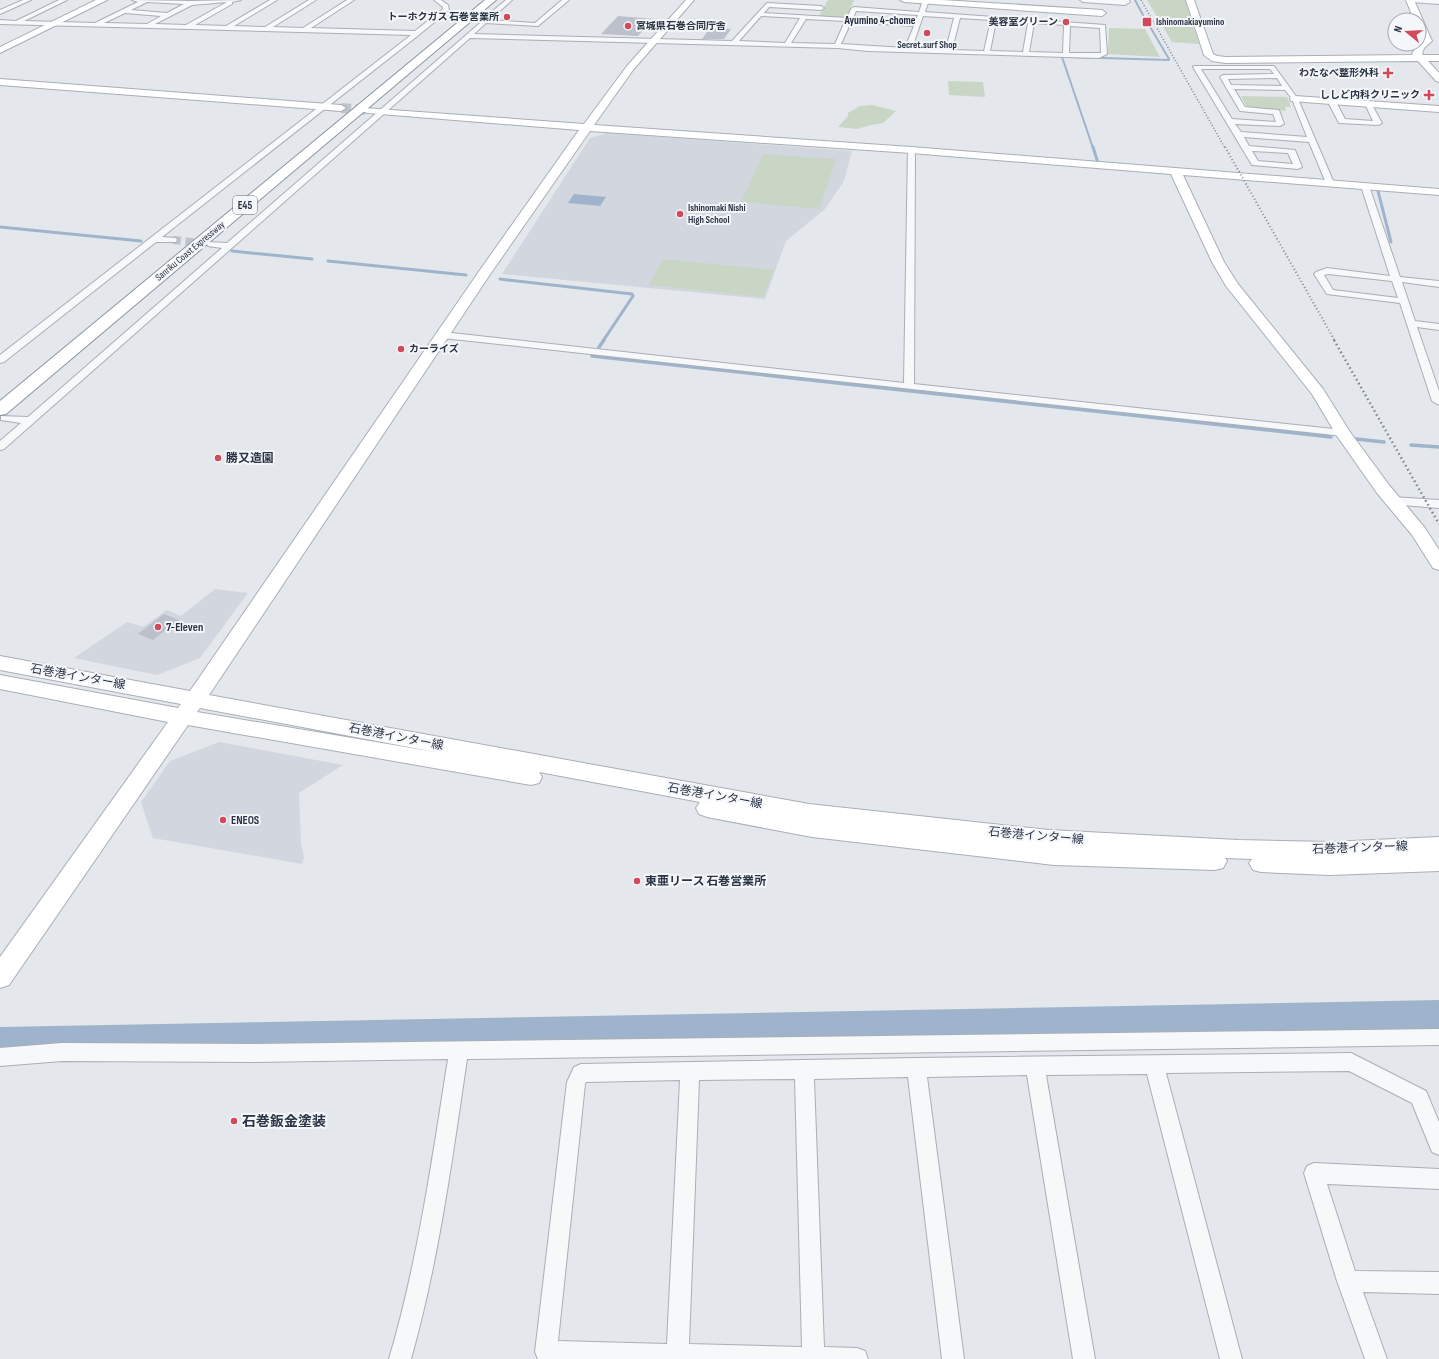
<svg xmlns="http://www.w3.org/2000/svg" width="1439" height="1359" font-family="'Sofia Sans Condensed','Noto Sans JP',sans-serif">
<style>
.built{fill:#d2d6de}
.green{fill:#c9d6c5}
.water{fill:#9fb4cc}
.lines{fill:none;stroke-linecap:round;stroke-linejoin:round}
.stream-far2{stroke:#9fb4cc;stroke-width:2}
.stream-far1{stroke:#9fb4cc;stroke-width:3}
.stream{stroke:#9fb4cc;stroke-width:3.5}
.river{fill:#9fb4cc;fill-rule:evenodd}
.building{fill:#bbc0ca}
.street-tunnel-far1{stroke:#bfc3cb;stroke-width:6;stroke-dasharray:6 3.5;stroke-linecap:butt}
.street-tunnel{stroke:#bfc3cb;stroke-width:8;stroke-dasharray:8 4.5;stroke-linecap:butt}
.secondary-tunnel{stroke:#bfc3cb;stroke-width:10;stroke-dasharray:10 4.5;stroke-linecap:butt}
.street-casing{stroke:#a9aeb7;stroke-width:2}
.secondary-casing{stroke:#a9aeb7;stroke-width:2}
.highway-casing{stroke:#8b94a3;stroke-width:2}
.street{fill:#f7f8fa;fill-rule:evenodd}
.secondary{fill:#fff;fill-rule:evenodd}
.highway{fill:#fff;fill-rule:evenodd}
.rail-far2{stroke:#7d8696;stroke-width:1.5;stroke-dasharray:1 2;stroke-linecap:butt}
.rail-far1{stroke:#7d8696;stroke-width:2;stroke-dasharray:1 2.5;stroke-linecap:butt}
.rail{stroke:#7d8696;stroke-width:2.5;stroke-dasharray:1.5 3;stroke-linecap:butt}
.poi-dot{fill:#d1495b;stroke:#f4f6f9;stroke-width:1.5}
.labels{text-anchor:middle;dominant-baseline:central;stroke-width:4;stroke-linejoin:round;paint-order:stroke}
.far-poi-label{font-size:10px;font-weight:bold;fill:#2b3445;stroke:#f4f6f9;text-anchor:end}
.far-street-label{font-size:10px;fill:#2b3445;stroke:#f4f6f9}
.far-neighbourhood-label{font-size:11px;font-weight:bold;fill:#1d2536;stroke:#f4f6f9}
.shield{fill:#f4f6f9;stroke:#676e7b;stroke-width:1}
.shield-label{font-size:11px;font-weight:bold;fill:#2b3445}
.poi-label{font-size:12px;font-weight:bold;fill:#2b3445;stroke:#f4f6f9;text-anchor:start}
.street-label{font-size:12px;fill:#2b3445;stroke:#f4f6f9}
.near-poi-label{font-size:14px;font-weight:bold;fill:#2b3445;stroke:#f4f6f9;text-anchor:start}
</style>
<rect width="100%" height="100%" fill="#e4e7ec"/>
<path class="built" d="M608,133l244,18 -8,30 -19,28 -39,32 -21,58 -263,-25 88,-136z
M215,589l33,4 -48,65 -43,17 -83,-17 53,-36 16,5 24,-17 14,6z
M219,742l124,23 -44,28 2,51 3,13 -2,7 -149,-26 -12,-36 29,-41z"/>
<path class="green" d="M828,0h26l-8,18 -27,-2z
M1147,0h38l14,44 -27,-2z
M1109,28l36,1 15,28 -52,-3z
M948,81l35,1 2,15 -36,-2z
M1241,96l46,1 4,10h-6l1,4 -35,-3 -4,-1z
M872,105l24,6 -13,12 -12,2 -14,4 -19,-2 10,-11v-3l12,-7z
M763,154l73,5 -17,50 -78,-7z
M663,259l111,11 -11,27 -114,-12z"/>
<path class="water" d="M574,194l32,3 -6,9 -32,-3z"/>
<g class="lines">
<path class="stream-far2" d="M1135,0l8,15
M1149,25l20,34
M1062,57l31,91
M1069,57l100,3"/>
<path class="stream-far1" d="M1093,147l5,16
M1378,191l13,51
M0,227l141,14
M232,251l80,8
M328,261l138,14
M500,279l132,15 1,2 -30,45"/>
<path class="stream" d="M599,347l5,-7
M592,356l739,81
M1356,439l28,3
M1411,445l28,2"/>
<path class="river" d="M1439,1000v32l-1439,27v-32z"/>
</g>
<path class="building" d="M618,16l36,3 -16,17 -37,-2z
M710,28l21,1 -7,10h-22z
M164,614l15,6 -26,20 -15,-6z"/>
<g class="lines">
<path class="street-tunnel-far1" d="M450,19l23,1"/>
<path class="street-tunnel" d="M173,240l38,4"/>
<path class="secondary-tunnel" d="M341,108l27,2"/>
<g class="street-casing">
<path id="street" d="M23,0h8l-31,14v-4z
M59,0h8l-43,21 71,2 43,-21 -6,-2 60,1 49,-1 -9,2v2l-37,21 31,1 44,-26h7l-43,26 31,1 44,-27h7l-43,27 30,1 44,-28h7l-43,28 104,3 28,-22v-2l-9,-7h7l7,5 1,5 -29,24 -258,203 14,1 1,2 -1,2h-20l-152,120 -4,1v-8l411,-320 -411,-11v-4l16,1zM147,2l37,2 -17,9 -36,-3zM227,2l-41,23 -31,-1 37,-19zM125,13l36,3 -14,8 -43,-1z
M506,0h6l-22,20 45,3 27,-23h7l-31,26 -52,-3 -12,11 258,7 35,-38 54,3 3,2 -3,2 -52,-3 -5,6 83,5 4,-9 3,-2 65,5 4,-12h6l-4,12 180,13 2,29 -8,4 -231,-7 -31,-3 -367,-10 -466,411 -4,1v-9l21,-18 -20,-3v-4l27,1 194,-169 -14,-2 -1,-2 1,-2 19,1 253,-220 -2,-2 1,-1 4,-1zM856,11l62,4 -3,7 -62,-4zM761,16l39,2 -15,25 -46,-2zM923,16l31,2 -8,31 -34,-1zM960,18l31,2 -7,31 -32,-1zM806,19l39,2 -10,23 -44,-1zM996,21l32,2 -5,29 -33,-1zM851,22l63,4 -9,22 -64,-4zM1034,23l30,2 -1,28 -34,-1zM1070,26l30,2 1,25h-32z
M1080,0h49l1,2 -5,3 -42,-3z
M1408,0h31v4l-28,-2z
M1194,66h80l24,33 36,84 -1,2h-6l-1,-2 -17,-41 -65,-5 5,9 46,4 7,17 -4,2 -46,-4 -59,-98zM1201,69h69l4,5 -51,1 -3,2 20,34 33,3 3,8 -44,-3zM1277,78l5,8 -51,-1 -3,-6zM1234,89l51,1 7,9 15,38 -66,-5 -6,-8 45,2 4,-2 -5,-14 -34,-3zM1252,151l36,2 5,11 -35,-3z
M1332,100l4,2 9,17 28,2 -8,-17 6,-1 11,20 -4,2 -39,-2 -11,-21z
M908,148h6l1,2 -1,234 429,46 6,3 -6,3 -900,-98 -5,-3 5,-3 461,51z
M1362,184h6l1,2 31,91 39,4v6l-37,-5 13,39 24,3v6l-22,-3 22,64v14l-7,-4 -32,-98 -73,-9 -13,-20 2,-2 11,-4 63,8 -29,-90zM1328,274l64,7 6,17 -65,-8 -9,-15z
M1393,497l46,3v8l-50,-4 -2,-3 2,-3z
M1439,1029v16l-972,14c-15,101 -28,201 -56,300h-22c29,-98 43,-199 59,-300l-195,3 -191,-1 -62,5v-18l62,-5 191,1z
M1351,1053l75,38 13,31v33l-7,-3 -20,-49 -63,-32 -183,2 76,286h-22l-73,-285 -101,1 49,284h-22l-46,-284 -100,2 37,282h-22l-34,-282 -94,2 10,268 33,1 8,3 3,8h-330l-3,-7 32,-270 7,-15 7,-3 335,-6zM795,1079l7,268 -113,-3 10,-264zM680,1080l-13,264 -109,-3 27,-257 1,-2z
M1314,1163l125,6v20l-112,-5 28,87 84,1v22l-76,-2 24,67h-22l-28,-78 -33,-108 3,-7z"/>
</g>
<g class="secondary-casing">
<path id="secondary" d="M96,0h11l-107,53v-6z
M686,0h8l-61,70 -39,55 317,22 528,42v6l-256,-20 41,87 14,22 85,105 27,43 39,53 36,43 14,22v20l-6,-2 -21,-33 -35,-42 -40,-57 -25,-42 -86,-108 -14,-24 -41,-88 -260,-21 -321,-22 -99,142 -282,422 600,109 240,26 189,10 92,2 109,-5v34l-109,4 -69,-3 -8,-2 -4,-7 3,-4 -27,-1 2,3 -4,7 -8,2 -161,-5 -242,-28 -105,-20 -8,-3 -3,-6 4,-6 -161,-30 3,5 -3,6 -8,2 -343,-60 -179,260 -9,3v-31l168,-235 -168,-33v-14l178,33 3,-4 -181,-34v-14l190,35 290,-421 99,-140 -211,-17 -4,-1 -1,-2 1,-2 220,16 43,-58zM200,708l241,45 -244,-41z
M900,0h42l160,10 4,3 -4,3 -198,-14z
M1186,0h8l19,54 4,2 9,1 187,-2 -1,-1 5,-9 6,-5 -4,-9v-11h-5l-8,-20h8l18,41 -8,7 -2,6 1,1h16v6h-11l11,12v9l-3,-1 -18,-20 -192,2 -14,-2 -8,-6z
M0,79l341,26 5,3 -5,3 -341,-26z
M1295,96l144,10v6l-148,-11 -1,-2 1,-2z"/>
</g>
<g class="highway-casing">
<path id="highway" d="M485,0h11l-490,414 -6,1v-14z"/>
</g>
<use href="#street" class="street"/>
<use href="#secondary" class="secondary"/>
<use href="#highway" class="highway"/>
<path class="rail-far2" d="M1141,0l84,148"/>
<path class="rail-far1" d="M1225,147l110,194"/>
<path class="rail" d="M1334,340l105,184"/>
</g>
<g class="poi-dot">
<circle cx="507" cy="17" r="4"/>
<circle cx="1066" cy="22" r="4"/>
<rect x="1142" y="17" width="10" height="10" rx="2"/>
<circle cx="628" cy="26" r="4"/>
<circle cx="927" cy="33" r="4"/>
<path d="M1386 67h4v4h4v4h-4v4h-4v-4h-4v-4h4z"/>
<path d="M1427 89h4v4h4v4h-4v4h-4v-4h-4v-4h4z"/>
<circle cx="680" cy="214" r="4"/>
<circle cx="401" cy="349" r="4"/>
<circle cx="218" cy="458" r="4"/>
<circle cx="158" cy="627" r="4"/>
<circle cx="223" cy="820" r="4"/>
<circle cx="637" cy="881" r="4"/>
<circle cx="234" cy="1121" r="4"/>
</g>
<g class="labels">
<g class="far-poi-label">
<text x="499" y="17">トーホクガス 石巻営業所</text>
<text x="1058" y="22">美容室グリーン</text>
<text x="1156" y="22" text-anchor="start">Ishinomakiayumino</text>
<text x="636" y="26" text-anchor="start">宮城県石巻合同庁舎</text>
<text x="927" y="45" text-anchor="middle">Secret.surf Shop</text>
<text x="1379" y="73">わたなべ整形外科</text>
<text x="1420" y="95">ししど内科クリニック</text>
<text x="688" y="208" text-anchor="start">Ishinomaki Nishi<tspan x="688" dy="12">High School</tspan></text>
<text x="409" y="349" text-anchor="start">カーライズ</text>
</g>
<g class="far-street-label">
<text transform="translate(190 251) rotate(-40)">Sanriku Coast Expressway</text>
</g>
<g class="far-neighbourhood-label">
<text x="880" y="20">Ayumino 4-chome</text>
</g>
<rect class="shield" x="233" y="196" width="24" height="18" rx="3"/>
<g class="shield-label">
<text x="245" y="205">E45</text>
</g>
<g class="poi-label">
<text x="226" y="458">勝又造園</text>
<text x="166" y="627">7-Eleven</text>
<text x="231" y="820">ENEOS</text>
<text x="645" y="881">東亜リース 石巻営業所</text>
</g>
<g class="street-label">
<text transform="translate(78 677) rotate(10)">石巻港インター線</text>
<text transform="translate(396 737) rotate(11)">石巻港インター線</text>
<text transform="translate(715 796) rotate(10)">石巻港インター線</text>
<text transform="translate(1036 836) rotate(5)">石巻港インター線</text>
<text transform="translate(1360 848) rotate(-2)">石巻港インター線</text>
</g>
<g class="near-poi-label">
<text x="242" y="1121">石巻鈑金塗装</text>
</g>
</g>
<g transform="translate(1407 32) rotate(288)"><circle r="19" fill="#f4f6f9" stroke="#a4a8b1"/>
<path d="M0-3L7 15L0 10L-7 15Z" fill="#d1495b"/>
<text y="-6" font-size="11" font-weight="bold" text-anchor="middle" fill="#2b3445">N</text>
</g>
</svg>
